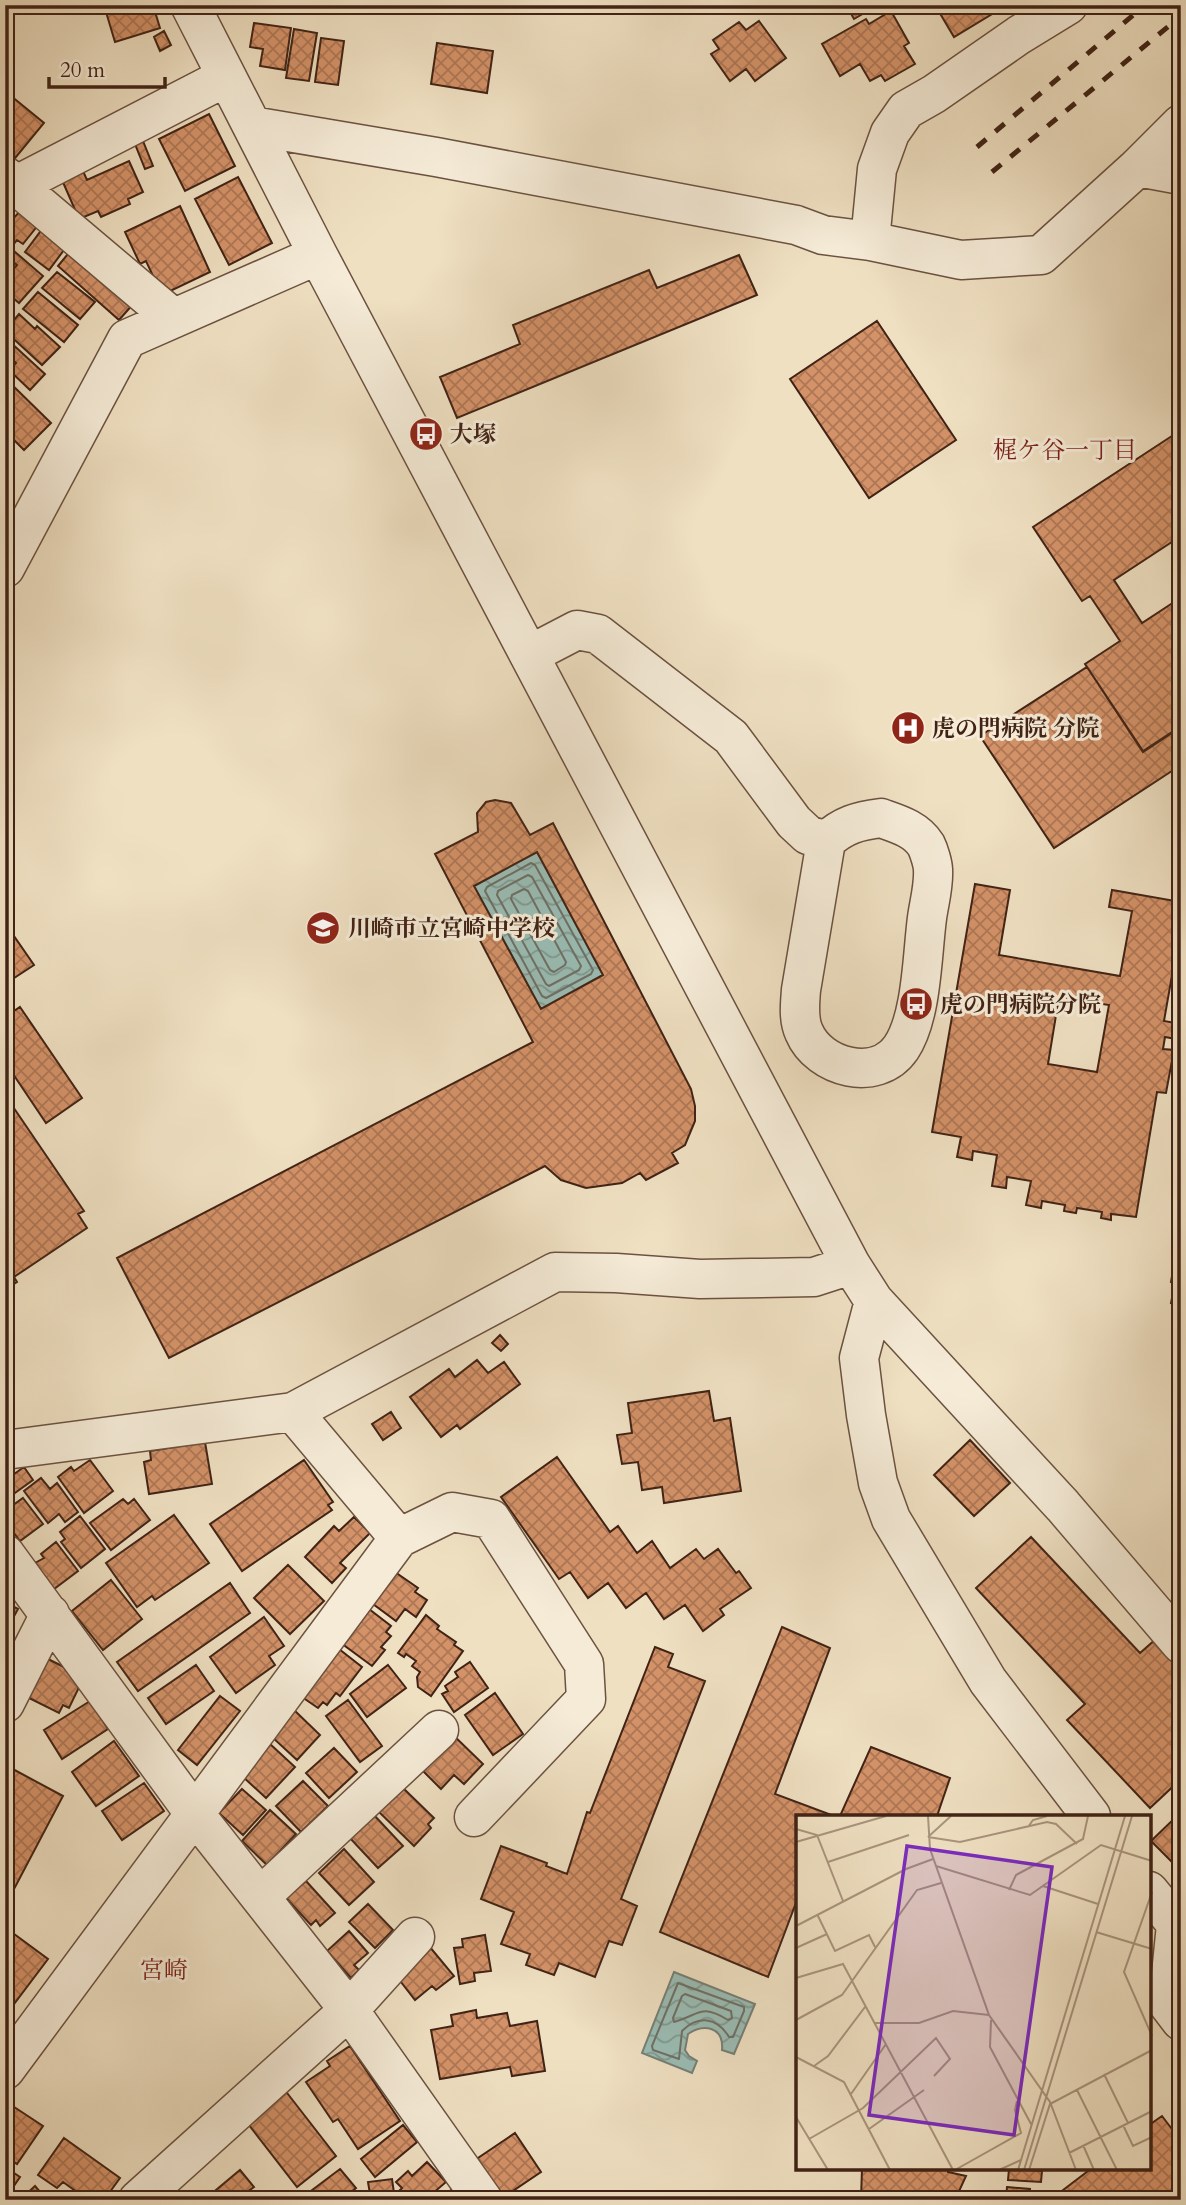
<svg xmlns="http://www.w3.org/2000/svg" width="1186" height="2205" font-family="Cardo,'Noto Serif JP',serif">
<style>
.water{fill:url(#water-waves);stroke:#767f75;stroke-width:2}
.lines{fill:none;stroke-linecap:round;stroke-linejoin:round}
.shore{stroke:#6e7066;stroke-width:2}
.building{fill:url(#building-cross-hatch);stroke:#412316;stroke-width:2;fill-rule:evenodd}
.minor-casing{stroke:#6c5241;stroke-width:41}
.minor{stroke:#f5ebd7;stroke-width:38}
.rail{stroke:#412316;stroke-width:5;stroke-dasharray:12 12;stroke-linecap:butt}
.labels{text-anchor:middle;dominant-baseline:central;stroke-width:6;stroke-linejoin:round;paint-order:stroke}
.poi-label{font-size:23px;font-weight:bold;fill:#412316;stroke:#f5ebd7;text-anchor:start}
.neighbourhood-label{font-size:24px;fill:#7a1f14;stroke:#f5ebd7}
.inset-road{fill:none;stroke:#a9947d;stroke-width:2}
.view{fill:#7b2cbf;fill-opacity:0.15;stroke:#7b2cbf;stroke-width:3.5}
.inset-edge{fill:none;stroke:#412316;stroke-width:3.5}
</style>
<defs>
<pattern id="water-waves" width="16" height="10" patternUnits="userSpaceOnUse" patternTransform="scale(1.75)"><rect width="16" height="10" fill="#9abdb5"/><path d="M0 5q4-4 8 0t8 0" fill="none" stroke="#7f9992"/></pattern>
<pattern id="building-cross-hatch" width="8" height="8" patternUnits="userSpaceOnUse" patternTransform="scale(1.75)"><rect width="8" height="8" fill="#d49268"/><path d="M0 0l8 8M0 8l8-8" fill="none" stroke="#ae7755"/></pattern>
</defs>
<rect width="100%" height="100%" fill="#efe0c2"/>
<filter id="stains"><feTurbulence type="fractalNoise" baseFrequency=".00286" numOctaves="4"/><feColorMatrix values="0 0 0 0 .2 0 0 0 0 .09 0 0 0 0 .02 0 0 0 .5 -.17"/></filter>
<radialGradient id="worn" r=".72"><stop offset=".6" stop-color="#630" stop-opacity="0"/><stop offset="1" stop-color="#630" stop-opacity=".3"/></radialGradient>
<path class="water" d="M537,852l66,123 -62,34 -67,-123z
M674,1972l81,32 -21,50 -12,-4c2,-23 -18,-27 -34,-16l-3,16 4,6 8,5 -5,12 -50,-20z"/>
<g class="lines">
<path class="shore" d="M531,863l4,2 58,105 -2,4 -45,24 -4,-2 -57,-105 2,-4z
M528,875l4,2 49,89 -2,4 -30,16 -3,-2 -49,-89 1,-4z
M524,889l4,2 38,71 -1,3 -11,7 -4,-2 -39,-71 1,-4z
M678,1983l66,24v4l-11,26h-4c-12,-20 -31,-22 -47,-6l-3,28 -26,-9 -1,-4z
M685,1994l46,17 1,7 -4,2c-28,-17 -28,-5 -54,2l-1,-4 9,-22z"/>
</g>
<path class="building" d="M129,5h24l7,23 -45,14 -9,-30z
M846,5h32l-24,14z
M935,5h72l-53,32z
M891,11l18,32 -5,3 11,18 -30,17 -4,-6 -11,6 -10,-17 -20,12 -18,-32 44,-25 3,5z
M759,21l27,37 -31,23 -9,-12 -16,12 -19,-27 8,-5 -6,-9 26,-18 7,8z
M254,23l37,5 -6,42 -25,-4 3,-17 -13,-2z
M294,29l23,4 -8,48 -23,-3z
M164,31l7,14 -11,6 -6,-14z
M321,38l23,3 -6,44 -23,-3z
M437,43l56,8 -6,42 -56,-9z
M5,91l39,32 -33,40 -6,-5z
M209,114l26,52 -50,25 -26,-52z
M143,141l10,25 -8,3 -10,-25z
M129,161l14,31 -15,7 2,5 -29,13 -3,-6 -19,8 -17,-39 21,-9 4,9z
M238,177l34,66 -43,22 -34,-66z
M180,206l30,66 -48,23 -16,-34 -6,3 -15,-32z
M21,210l18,14 -16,20 -6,-4 -4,5 -8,-6v-21l2,-2 5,4z
M43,228l24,18 -18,24 -24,-18z
M7,245l36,31 -24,27 -14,-12v-13l12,-13 -12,-10z
M72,249l62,54 -15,17 -61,-54z
M739,255l18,40 -300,123 -17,-41 80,-33 -7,-19 136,-55 8,18z
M57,272l38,30 -15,17 -38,-31z
M38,292l40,33 -14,17 -41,-33z
M19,314l16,15 2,-3 23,21 -18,18 -37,-34z
M877,321l79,119 -87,58 -79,-119z
M9,341l36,33 -15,16 -21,-20 7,-7 -7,-7 -4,5v-17z
M5,378l46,45 -27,27 -11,-11 -8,8z
M1181,430v106l-67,44 28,43 32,-21 7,10v114l-38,25 -58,-87 35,-23 -30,-45 -8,5 -49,-74z
M1087,667l56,85 38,-25v38l-127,83 -74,-112z
M495,800l16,3 19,32 23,-12 138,266 4,17v15l-10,24 -13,8 6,10 -32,17 -6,-7 -18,10 -36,5 -25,-8 -16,-14 -376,192 -52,-100 416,-216 -98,-188 43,-22 -1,-19 9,-11zM537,852l66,123 -62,34 -67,-123z
M975,884l35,6 -11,65 121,21 12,-65 -23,-4 3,-17 69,12v22l-17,97 17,3v16l-16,-3 -2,12 11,1 -8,43 -9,-1 -21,125 -25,-3v6l-10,-2 1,-6 -25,-4 -1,5 -12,-2 1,-6 -23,-4 -1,7 -15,-3 5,-24 -24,-4 -1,11 -14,-2 5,-31 -24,-4 -1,9 -15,-3 4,-20 -29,-5zM1059,997l50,8 -12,67 -49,-8z
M5,923l29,42 -29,19z
M1181,924v56l-9,-2z
M20,1007l62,91 -36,25 -41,-61v-45z
M5,1095l79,116 -6,3 9,14 -73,49 3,5 -12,8z
M1181,1223v81l-10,-1 4,-20 -4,-1z
M500,1335l8,9 -7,7 -9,-8z
M477,1360l11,13 16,-11 16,22 -60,45 -3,-4 -16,12 -31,-40 39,-28 6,8z
M709,1391l5,30 16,-3 11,73 -77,12 -2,-16 -20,3 -4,-28 -16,2 -5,-29 15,-2 -4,-30z
M391,1412l10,16 -18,12 -11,-16z
M970,1440l40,43 -36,33 -40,-41z
M205,1442l7,42 -63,10 -5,-32 7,-2 -1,-9z
M557,1457l53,75 8,-6 19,27 15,-12 18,27 26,-19 8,10 14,-10 18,24 3,-2 12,17 -31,21 4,6 -21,16 -18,-26 -21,14 -18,-26 -20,15 -18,-25 -20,15 -18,-26 -11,7 -58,-82z
M90,1460l23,31 -29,22 -26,-36 13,-10 3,4z
M304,1460l29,42 -5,3 4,5 -90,61 -32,-47z
M24,1467l9,13 -28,20v-21l1,1z
M41,1478l9,11 7,-6 21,29 -13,10 -6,-8 -11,9 -24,-32z
M23,1498l20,26 -23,17 -15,-20v-10z
M123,1499l5,5 6,-5 16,21 -39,30 -21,-27z
M174,1515l35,48 -54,37 -3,-4 -15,11 -31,-44z
M80,1516l25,33 -24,19 -20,-26 4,-3 -5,-7z
M354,1517l16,16 -30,30 6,5 -14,15 -27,-26 29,-31 5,5z
M1031,1537l109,116 16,-14 25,26v114l-31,29 -83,-88 18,-16 -109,-116z
M56,1542l22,29 -24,18 -19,-26 9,-5 -3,-4z
M288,1565l36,36 -34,33 -36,-36z
M395,1572l23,16 -3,4 12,8 -11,17 -11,-8 -9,12 -23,-17z
M111,1580l31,39 -39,31 -31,-39z
M230,1583l20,30 -112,78 -21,-29z
M5,1602l13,7 -13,24z
M369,1609l22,17 -5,6 5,4 -10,11 4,3 -13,16 -31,-23z
M426,1615l13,11 -2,3 19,13 -2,3 9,6 -32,45 -13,-9 -1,-10 3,-5 -8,-6 4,-5 -10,-7 -2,3 -6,-4z
M264,1617l20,29 -15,10 6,9 -39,28 -26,-36z
M782,1627l48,21 -55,146 59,22h-37v84l-29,77 -108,-45z
M655,1647l18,7 -5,13 37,14 -84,218 16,7 -15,39 -13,-4 -14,36 -36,-14 -5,12 -28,-10 4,-11 -29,-10 13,-32 -33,-13 20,-53 46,17 -1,3 21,8 20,-62 3,1z
M339,1649l23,18 -22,29 -4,-3 -9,12 -4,-3 -5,6 -16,-11z
M46,1658l38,19 -15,31 -6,-3 -4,8 -32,-16z
M470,1662l18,26 -34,24 -12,-18 6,-3 -3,-5 13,-9 -3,-5z
M196,1665l18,26 -48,33 -18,-26z
M388,1665l18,23 -39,29 -17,-23z
M495,1693l28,41 -30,21 -28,-40z
M220,1696l20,15 -43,54 -19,-15z
M348,1700l34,46 -22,16 -34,-46z
M90,1701l18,28 -46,30 -18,-29z
M293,1709l27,26 -23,25 -25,-23z
M450,1732l33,32 -19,20 -10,-9 -13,14 -24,-24z
M114,1741l25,35 -43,30 -24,-34z
M270,1744l25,23 -29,31 -25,-23z
M871,1747l79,31 -13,38h-97z
M334,1748l23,24 -28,26 -23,-25z
M9,1767l54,29 -50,95 -8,-4v-114z
M303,1781l25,25 -27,26 -25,-26z
M144,1783l20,28 -42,29 -20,-29z
M402,1787l32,31 -6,6 3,4 -17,18 -36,-35z
M242,1789l24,21 -23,25 -24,-22z
M270,1810l26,24 -29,31 -25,-24z
M1181,1812v59l-30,-30z
M373,1814l30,32 -25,22 -29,-31z
M344,1849l30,33 -25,23 -30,-32z
M306,1881l29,32 -15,13 -4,-6 -5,5 -25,-27z
M368,1904l25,26 -18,18 -26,-26z
M6,1928l42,31 -43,57v-86z
M349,1931l19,22 -14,12 5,5 -8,8 -24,-27z
M485,1935l6,36 -17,2 1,8 -15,3 -6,-36 9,-1 -1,-8z
M429,1946l25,30 -18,14 -4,-4 -17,14 -21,-27z
M476,2010l1,8 30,-5 3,13 27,-5 8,50 -33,5 -2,-9 -70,12 -9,-49 22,-4 -2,-11z
M350,2046l50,75 -42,28 -20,-30 -5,3 -27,-40 24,-16 -3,-5z
M284,2089l52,67 -39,31 -52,-67z
M5,2101l38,25 -26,38 -12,-8z
M1162,2116l19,25v53l-8,6h-123l42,-32h57v-43z
M403,2125l14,17 -42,35 -14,-18z
M515,2133l26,39 -40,27 -26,-39z
M64,2138l56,40 -16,22h-16l-25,-18 -6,6 -19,-13z
M427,2162l19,20 -21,18h-24l2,-2 -5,-6 4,-4 -6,-6 12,-11 4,5z
M5,2167l15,10 -15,22z
M862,2168h86v4l18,4 -11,24h-94z
M340,2169l16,19 -15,12h-29l-5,-6z
M1009,2169l33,2 -1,11 -33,-2z
M240,2170l14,17 -7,5 7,8h-50z
M392,2179l3,21h-24l-3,-18z
M35,2186l12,14h-27z
M1007,2187l23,2 -1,11 -23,-1z
M451,2190l8,10h-22z"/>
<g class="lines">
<g class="minor-casing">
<path id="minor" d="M190,5l128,250 533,1010 23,36 189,205 118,138
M252,126l184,31 360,68 27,10 47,6 91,19 80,-5 97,-88 43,-43
M1138,167l43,8
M5,176l167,141
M5,191l221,-114
M870,241l7,-72 13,-36 16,-23 28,-16 85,-59 49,-30
M5,568l122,-229 191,-84
M529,655l48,-25 21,4 133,103 63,85 14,13 18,6
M881,818c17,6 35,11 45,27 3,6 7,19 7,25 1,16 -4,33 -6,48 -5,38 -5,99 -26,130 -24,35 -82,20 -97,-16 -6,-13 -4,-28 -3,-42l25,-149c17,-16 32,-20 55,-23z
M874,1301l-15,57 7,57 12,68 13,36 97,162 103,135
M293,1412l106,126
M5,1450l288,-38 262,-140 61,1 84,6 114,-2 37,-12
M5,1554l189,259 155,197 134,190
M5,1703l45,-89
M1149,1891l32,39
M260,1897l179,-167
M1176,1925l-8,79 13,17
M5,2070l394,-532 53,-26 39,7 93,145 2,35 -112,118
M138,2200l211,-190 66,-73"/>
</g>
<use href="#minor" class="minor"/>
<path class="rail" d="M977,147l168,-142
M992,172l189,-156"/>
</g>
<defs>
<g id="bus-disc" transform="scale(1.75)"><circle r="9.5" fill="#8f2418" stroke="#f5ebd7"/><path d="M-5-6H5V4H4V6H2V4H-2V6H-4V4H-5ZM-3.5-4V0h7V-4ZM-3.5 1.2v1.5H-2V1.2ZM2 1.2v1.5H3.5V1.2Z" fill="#fff"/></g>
<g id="hospital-disc" transform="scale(1.75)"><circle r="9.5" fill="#8f2418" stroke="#f5ebd7"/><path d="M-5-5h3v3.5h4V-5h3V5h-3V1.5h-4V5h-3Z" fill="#fff"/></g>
<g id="school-disc" transform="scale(1.75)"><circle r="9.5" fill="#8f2418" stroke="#f5ebd7"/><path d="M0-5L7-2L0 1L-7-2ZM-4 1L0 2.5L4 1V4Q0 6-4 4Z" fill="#fff"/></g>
</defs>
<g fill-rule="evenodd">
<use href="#bus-disc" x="426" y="434"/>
<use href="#hospital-disc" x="908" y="728"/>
<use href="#school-disc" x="323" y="928"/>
<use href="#bus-disc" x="916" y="1004"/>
</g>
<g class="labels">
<g class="poi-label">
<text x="450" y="434">大塚</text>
<text x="932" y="728">虎の門病院 分院</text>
<text x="348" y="928">川崎市立宮崎中学校</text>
<text x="940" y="1004">虎の門病院分院</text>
</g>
<g class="neighbourhood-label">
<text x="1065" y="450">梶ケ谷一丁目</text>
<text x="164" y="1970">宮崎</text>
</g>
</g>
<g transform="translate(796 1815)">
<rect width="355" height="355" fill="#efe0c2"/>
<path class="inset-road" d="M132,1l2,33 59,166 61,87 26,68M232,12l5,-7 14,-4M0,14l21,6 26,66M132,22l32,5 87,-20 9,2 21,20M132,22l23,-21M0,27l90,-26M32,47l81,-27M140,51l94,29 71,-50 51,16M247,71l55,18M213,75l7,-15 67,-36 5,-23M356,77l-28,80 28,64M21,99l18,37 34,-16 6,12M0,111l110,-57 27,-10M300,117l56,17M0,133l31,-14M0,163l47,-14 110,206M0,205l46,-25 75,-105 24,-7M195,205l-1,27 41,77M78,208h45l34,-12 36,4M0,242l48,25 46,88M18,251l14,-10 37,-49M308,259l24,49M281,275l40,80M55,279l35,-50M0,302l32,53M327,310l10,21 19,-9M73,314l55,-39M13,324l54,-31 73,-70 14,21 -16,17M287,330l11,25M273,338l83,-42M159,355l66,-37 -6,-23 2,-9M203,355l22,-10M222,355l107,-354M228,355l108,-354M233,355l21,-66 102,-54"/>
<path class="view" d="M111,31l145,21 -38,268 -145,-20z"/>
<rect width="355" height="355" class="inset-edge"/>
</g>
<rect width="1186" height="2205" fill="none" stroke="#efe0c2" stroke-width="28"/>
<rect x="7" y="7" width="1172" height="2191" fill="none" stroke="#412316" stroke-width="3.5"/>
<rect x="14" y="14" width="1158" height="2177" fill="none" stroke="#412316" stroke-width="2"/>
<path d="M49 77v10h116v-10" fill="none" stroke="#412316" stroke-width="3.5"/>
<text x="60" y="77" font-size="21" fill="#412316" stroke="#f5ebd7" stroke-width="5" paint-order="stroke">20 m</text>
<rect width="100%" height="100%" filter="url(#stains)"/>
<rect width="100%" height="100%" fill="url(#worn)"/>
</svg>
